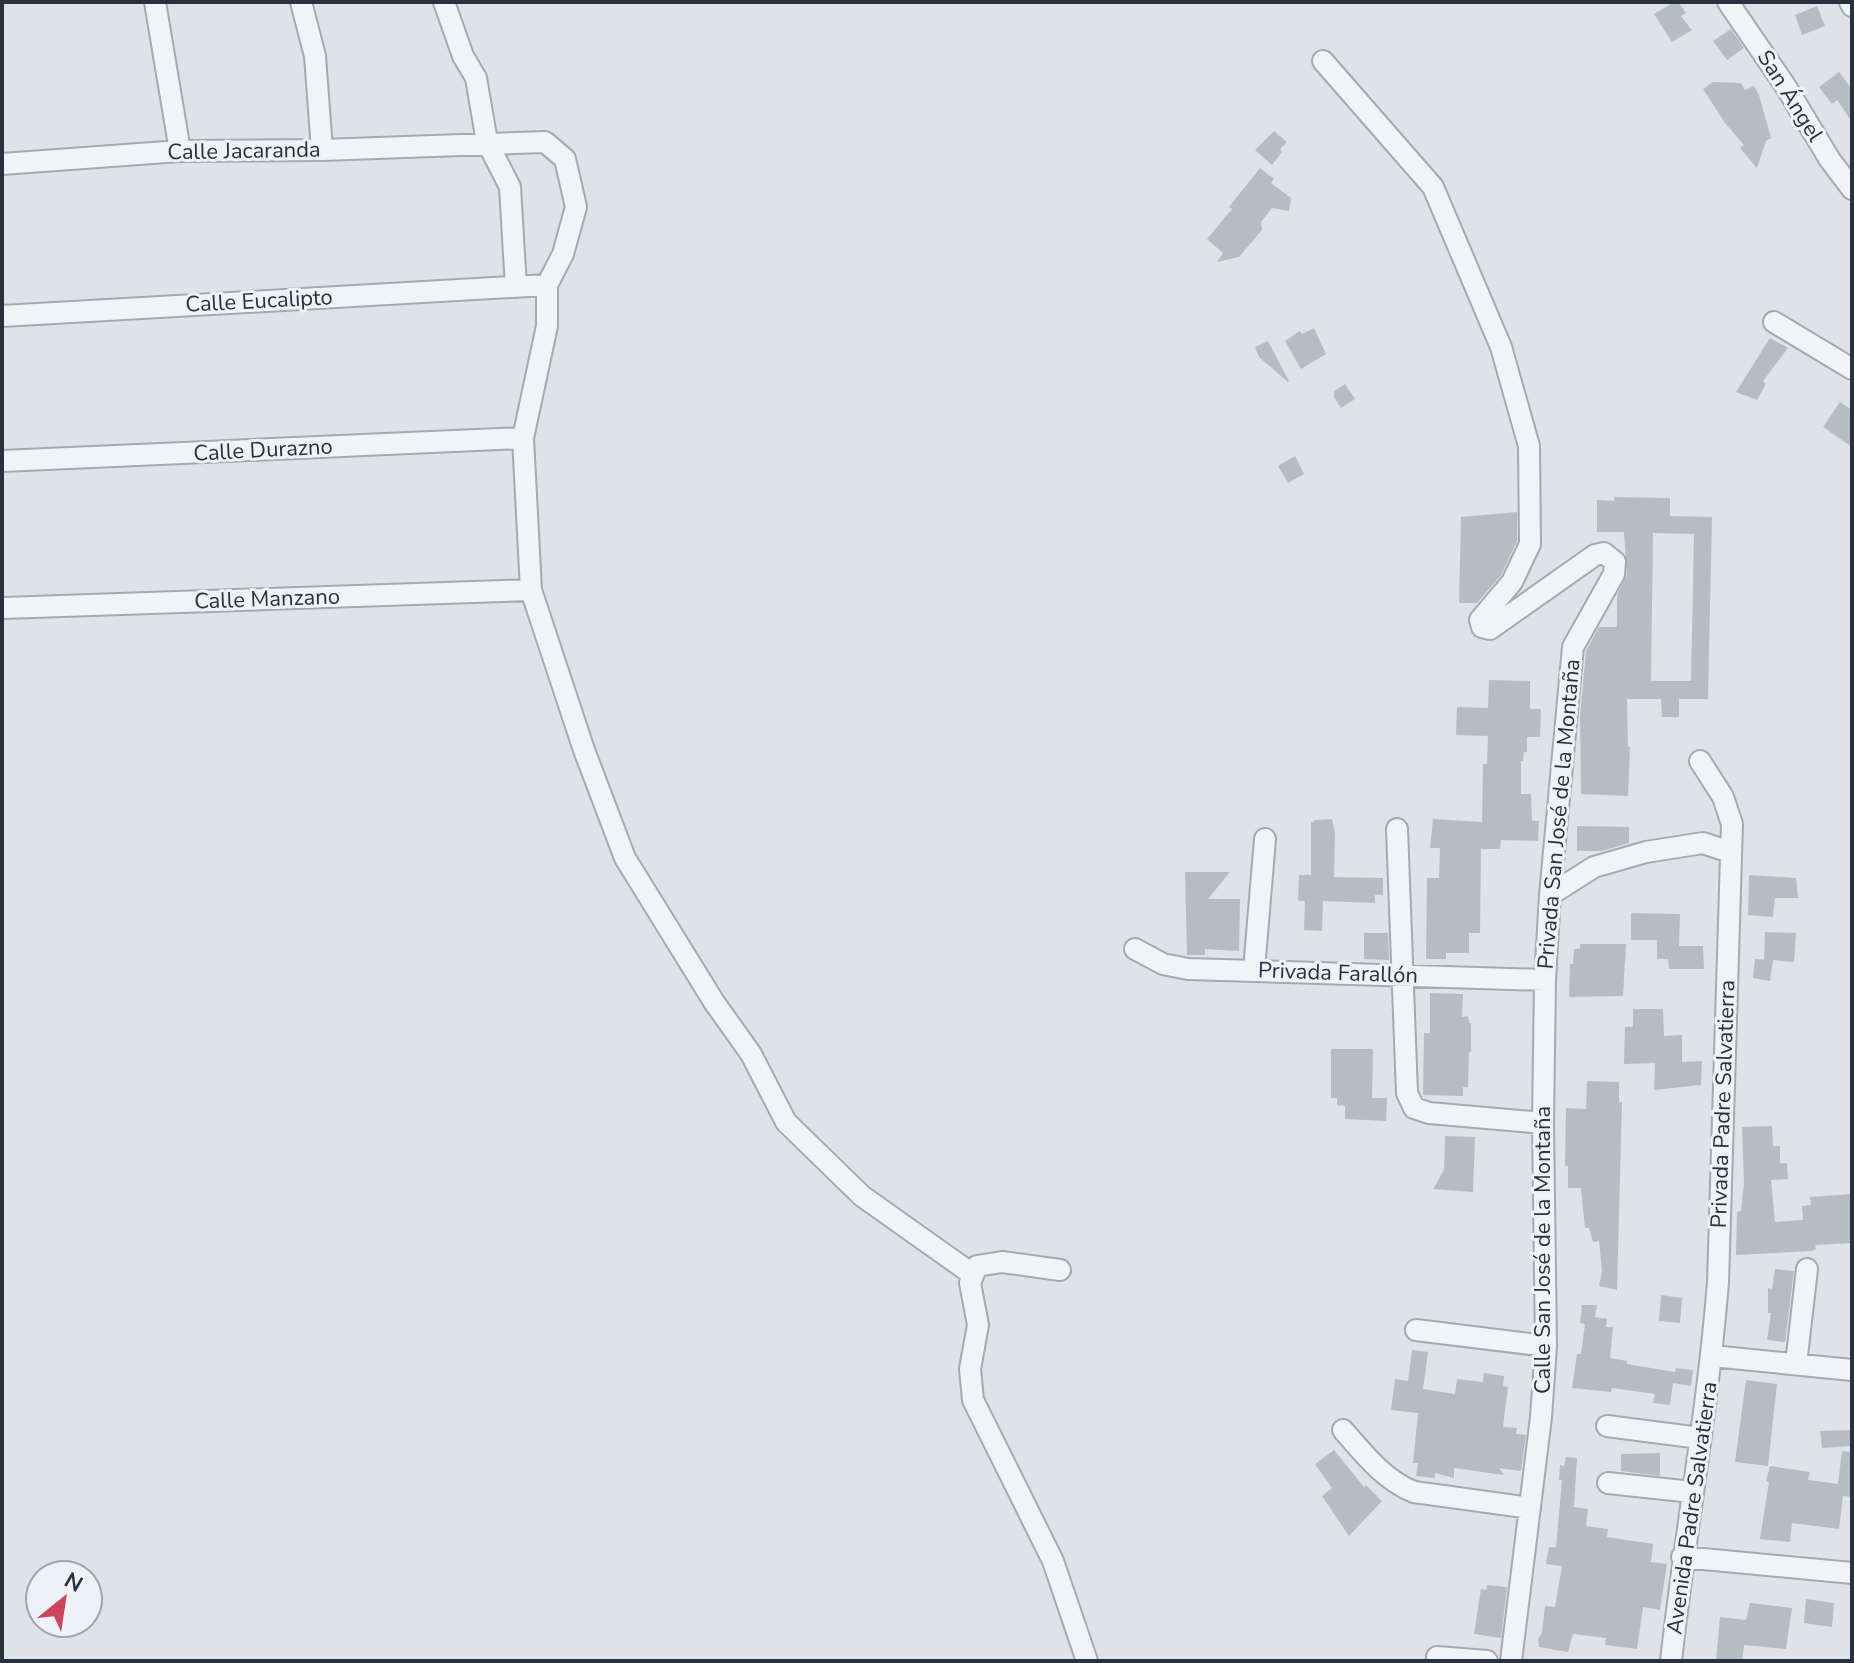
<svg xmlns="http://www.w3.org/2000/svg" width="1854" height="1663" font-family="'Nunito Sans',sans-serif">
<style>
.building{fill:#b6bcc5;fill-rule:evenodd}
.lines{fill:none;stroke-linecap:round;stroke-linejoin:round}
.minor-casing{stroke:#a4aab2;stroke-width:24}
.minor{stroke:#f2f3f6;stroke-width:20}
.labels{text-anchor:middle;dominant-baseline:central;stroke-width:6;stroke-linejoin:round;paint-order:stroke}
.street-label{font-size:22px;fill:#28313f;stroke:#eef2f6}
</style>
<rect width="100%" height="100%" fill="#dfe3e8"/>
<path class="building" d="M1674,2h4l8,11 -5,3 11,14 -20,12 -18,-28z
M1817,6l8,20 -23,9 -7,-20z
M1731,29l13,19 -17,12 -14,-19z
M1839,72l13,17v33l-15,-22 -5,4 -13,-17z
M1713,82l28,1 4,7 9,-4 5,9 12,43 -5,3 -9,27 -17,-20 4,-3 -19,-22 -22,-34z
M1274,131l13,11 -7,7 2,3 -10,13 -17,-15z
M1260,168l14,11 -3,4 20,15 -2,13 -17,-3 -11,14 1,8 -23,27 -22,5 6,-9 -16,-14 25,-30 -3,-2z
M1314,328l12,26 -25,15 -16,-28 15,-10 2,3z
M1770,338l18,10 -25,33 3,3 -9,16 -21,-8z
M1268,341l21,40 -1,1 -29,-25 -4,-10z
M1345,384l10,15 -14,9 -7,-11v-6z
M1840,402l12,8v37l-29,-20z
M1295,456l9,18 -16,9 -10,-17z
M1614,497l56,1v18l42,1 -4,182h-29v18h-17l-1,-18h-34l1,48h2l-2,49 -47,-2 -1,-77 6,-66 13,-24h18v-32l10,-20 -3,-43h-27v-32l17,1zM1653,533l41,1 -3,147h-40z
M1517,512v29l-16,34 -24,28h-18l2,-86z
M1489,680l41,1v28h11l-1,28h-13v15h-3l-1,9h-2v33h10l1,27h7l-1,20 -37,-1 -1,9h-19l-1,84h-11v20h-23v6h-20l1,-81h12l1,-30h-10l3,-29 49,3 1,-58h4l1,-28 -32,-1 1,-28 31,1z
M1332,819l3,13 -1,45 49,1v17h-8v8l-52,-2 -1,30 -18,-1 1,-29h-7l1,-26h12v-53h3v-2z
M1577,826l52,1v16l-27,8h-25z
M1185,872h45l-22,27h32l-1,52 -34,-2v6h-18z
M1749,875l47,3 2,20h-23l-2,19 -25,-2z
M1631,913l49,1 -1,32h24l1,23h-35l-1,-10h-11v-19h-26z
M1765,932l31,1 -2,29 -21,-2 -3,21 -17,-3 2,-19 17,1h-8z
M1364,933h24l1,27 -25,-1z
M1580,944h46l-3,52 -54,1 1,-33h3l1,-15h6z
M1430,993l33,1 -1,23 6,-1 1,7h2v29h-2l-1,35h-5v9l-40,-1 1,-62h6z
M1633,1009h30l1,27 18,-1v27l20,-1 -1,24 -47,5 1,-27 -31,1 1,-37h8z
M1331,1049h42l-1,49h15l-1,23 -41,-2v-13l-8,-1v-7h-6z
M1587,1081l32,1v20h3l-5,188 -18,-4 3,-15 -3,-30 -6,1 -4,-14h-4l-4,-40h-13v-22h-3l1,-58 20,1z
M1772,1126l1,20h7v17h7l1,16 -17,1 4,42 28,-2 -1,-14 9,-1 -1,-8 42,-3v49l-37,2 1,4 -4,2 -76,4 1,-43 4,-1 3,-28 -2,-56z
M1445,1136l30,1 -2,55 -40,-3 11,-19z
M1775,1269l19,2 -9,71 -18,-2 4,-27h-3v-25l4,1z
M1661,1295l21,3 -2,25 -21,-2z
M1582,1305h15l-2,12 12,2 -1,8h7l-3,31 17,3v3l48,8 1,-4 17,2 -2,16 -18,-3 -3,22 -17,-2 2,-9 -43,-6 -1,4 -39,-4 5,-34h4l4,-30 -5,-1z
M1412,1350l16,2 -5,37 32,5 2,-15 26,3 1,-9 20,3 -1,10 5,1 -5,40 14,1 -1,6 10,1 -5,36 -22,-3 5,7 -50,-7v10l-19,-5v5l-19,-2 2,-13h-5l5,-50 -27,-3 4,-31 13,2z
M1746,1380l31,4 -9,82 -33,-4z
M1852,1430v16l-30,2 -2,-17z
M1334,1450l30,37 2,-2 16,16 -33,35 -27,-40 10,-8 -17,-24z
M1842,1451l10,1v45l-9,-1 -4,33 -47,-6 -2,19 -30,-3 9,-57 -3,-1 4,-15 40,6 -2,8 30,4z
M1660,1453v23l-39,-5v-17z
M1566,1457l11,1 -3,49 14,2 -2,17 22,3 -1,8 46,7 -2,18 16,2 -7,46 -17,-3 -6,42 -32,-4 1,-7 -33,-4 -5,18 -29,-5 -1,-8 4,-6 3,-27 10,1 7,-41 -16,-2 3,-17h7l6,-67h-3l1,-15 4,1z
M1487,1585l20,2 -6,51 -27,-4 7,-45 5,1z
M1806,1599l28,4 -2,24 -28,-4z
M1750,1603l42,5 -6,41 -42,-4 -2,16h-26l4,-44 26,3z"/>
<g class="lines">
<g class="minor-casing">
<path id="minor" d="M155,2l25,149
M301,2l14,54 7,94
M444,2l19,54 13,22 11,64 23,45 6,100
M1728,2l58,85 44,73 22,29
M1850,2l2,4
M1323,61l110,126 68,160 28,99 1,98 -18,38 -32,38 2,7 8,2 105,-74 9,-2 11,9 -1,12 -41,73 -23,248 -5,85 -2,143 3,223 -5,71 -30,244
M2,164l178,-13 142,-1 223,-8 20,17 11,48 -13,47 -16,31 -545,31
M547,285v41l-24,112 8,152 53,160 41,108 89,144 37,52 35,68 76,74 110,78
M1774,322l78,47
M2,461l521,-23
M3,608l528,-18
M1397,829l10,264 7,15 15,5 114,10
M1550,895l44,-28 52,-15 57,-9 27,9
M1135,949l28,15 25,5 357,11
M1254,970l11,-131
M1060,1270l-58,-8 -25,4 -7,17 8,42 -8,44 3,31 80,161 34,100
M1416,1330l130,16
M1712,1356l140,14
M1796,1364l11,-95
M1607,1426l93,12
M1343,1430c21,24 41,50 71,62l116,16
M1608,1483l84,9
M1682,1557l170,16
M1437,1657l50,4
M1671,1661c14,-127 37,-252 47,-379l14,-458 -9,-27 -23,-36"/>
</g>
<use href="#minor" class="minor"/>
</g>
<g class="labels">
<g class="street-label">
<text transform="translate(1790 96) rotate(58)">San Ángel</text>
<text transform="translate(244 151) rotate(-1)">Calle Jacaranda</text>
<text transform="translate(259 301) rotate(-3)">Calle Eucalipto</text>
<text transform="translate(263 450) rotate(-3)">Calle Durazno</text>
<text transform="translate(267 599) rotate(-2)">Calle Manzano</text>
<text transform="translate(1559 814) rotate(-85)">Privada San José de la Montaña</text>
<text transform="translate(1338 973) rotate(2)">Privada Farallón</text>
<text transform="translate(1723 1104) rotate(-88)">Privada Padre Salvatierra</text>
<text transform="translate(1543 1250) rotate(-90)">Calle San José de la Montaña</text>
<text transform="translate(1692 1508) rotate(-82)">Avenida Padre Salvatierra</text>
</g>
</g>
<rect width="1854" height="1663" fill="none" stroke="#28313f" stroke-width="8"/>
<g transform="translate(64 1599) rotate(30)"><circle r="38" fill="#eef2f6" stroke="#9fa5ad" stroke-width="2"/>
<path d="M0-6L14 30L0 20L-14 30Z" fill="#cc455e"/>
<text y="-12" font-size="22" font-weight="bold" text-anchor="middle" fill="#28313f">N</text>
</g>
</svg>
